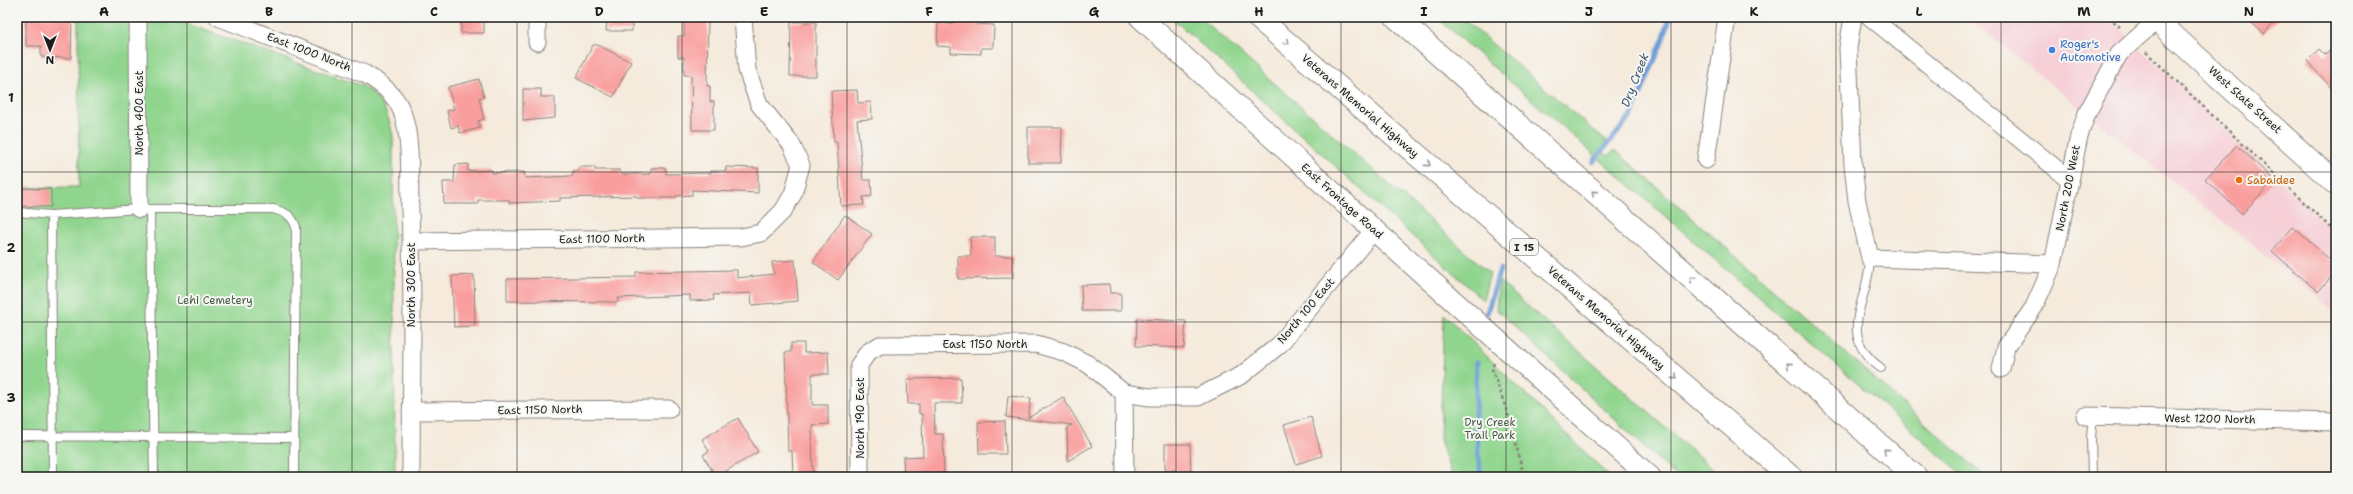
<svg xmlns="http://www.w3.org/2000/svg" width="2353" height="494" font-family="'Shantell Sans',sans-serif">
<style>
.built{fill:#f6cfd7}
.green{fill:#90d58e;stroke:#567855}
.lines{fill:none;stroke-linecap:round;stroke-linejoin:round}
.stream{stroke:#6e9ed8;stroke-width:5}
.building{fill:#f99e9d}
.service-casing{stroke:#88837c;stroke-width:10}
.minor-casing{stroke:#88837c;stroke-width:19}
.tertiary-casing{stroke:#88837c;stroke-width:23}
.secondary-casing{stroke:#88837c;stroke-width:24}
.motorway-casing{stroke:#88837c;stroke-width:24}
.path{stroke:#88837c;stroke-width:2.5;stroke-dasharray:3 3;stroke-linecap:butt}
.service{stroke:#fff;stroke-width:8}
.minor{stroke:#fff;stroke-width:17}
.tertiary{stroke:#fff;stroke-width:21}
.secondary{stroke:#fff;stroke-width:22}
.motorway{stroke:#fff;stroke-width:22}
.oneway{stroke:#999}
.grid{fill:none;stroke:#1c1c1c;stroke-width:1;stroke-opacity:0.55}
.shop-dot{fill:#3f7fe0;stroke:#f6f6f2;stroke-width:1.5}
.food-dot{fill:#e8710a;stroke:#f6f6f2;stroke-width:1.5}
.labels{text-anchor:middle;dominant-baseline:central;stroke-width:4;stroke-linejoin:round;paint-order:stroke}
.shield{fill:#f6f6f2;stroke:#5d5d5c;stroke-width:1}
.shield-label{font-size:10px;font-weight:bold;fill:#1c1c1c}
.shop-label{font-size:11px;fill:#366cbe;stroke:#f6f6f2;text-anchor:start}
.street-label{font-size:11px;fill:#1c1c1c;stroke:#f6f6f2}
.food-label{font-size:11px;fill:#c56008;stroke:#f6f6f2;text-anchor:start}
.park-label{font-size:11px;fill:#455d44;stroke:#f6f6f2}
.water-label{font-size:12px;font-style:italic;fill:#415671;stroke:#f6f6f2}
.neatline{fill:none;stroke:#1c1c1c;stroke-width:1.5}
.grid-label{font-size:13px;text-anchor:middle;font-weight:bold;fill:#1c1c1c}
</style>
<rect width="100%" height="100%" fill="#f6f6f2"/>
<filter id="ink" filterUnits="userSpaceOnUse"><feTurbulence type="fractalNoise" baseFrequency=".025" numOctaves="2"/><feDisplacementMap in="SourceGraphic" scale="8" xChannelSelector="R" yChannelSelector="G"/><feConvolveMatrix kernelMatrix="1 2 1 2 8 2 1 2 1" color-interpolation-filters="sRGB"/></filter>
<filter id="wash" filterUnits="userSpaceOnUse"><feTurbulence type="fractalNoise" baseFrequency=".012" numOctaves="4" result="noise"/><feDisplacementMap in="SourceGraphic" scale="16" xChannelSelector="R" yChannelSelector="G"/><feGaussianBlur stdDeviation="0.9" result="paint"/><feColorMatrix in="noise" values="0 0 0 0 0 0 0 0 0 0 0 0 0 0 0 0 0 1.4 0 .05"/><feComposite in="paint" operator="in"/></filter>
<g filter="url(#wash)">
<rect width="100%" height="100%" fill="#f5eadb"/>
<path class="built" d="M1967,17h140l229,217v78z"/>
<path class="green" d="M78,17h89l193,68c22,11 29,30 33,52l2,340h-378v-289l62,-1z
M1171,17h28l291,256 -7,27z
M1436,17h25l145,124 -4,9 6,6 7,-6 371,327h-21z
M1499,281l223,196h-45l-181,-168z
M1444,314l166,163h-158l-12,-37z"/>
<g class="lines">
<path class="stream" d="M1593,162l39,-47 32,-78 6,-20
M1487,313l13,-44
M1477,362l-2,55 5,53 3,7"/>
</g>
<g id="blocks">
<path class="building" d="M26,17l46,1 -1,40 -30,-1v-11h-15z
M461,17h23v16h-23z
M607,17h25v14h-26z
M2245,17h34l-15,17z
M684,18h24l-1,68h3v16l4,-1v29h-22l-1,-55h-7v-18h-6v-21h6z
M964,19l12,2v3l18,1 -1,23h-12v6l-30,-1v-6l-14,-1 1,-23 14,1v-3z
M791,22h25v54h-26z
M593,45h5l33,17 -18,35 -37,-19z
M2336,45v48l-29,-32 12,-12 6,6z
M479,79l5,18 -5,1 5,21 -6,2 2,7 -20,5 -2,-7 -7,2 -4,-17 7,-2 -6,-22z
M523,89h18v8h14v21l-32,3z
M857,90l1,13 13,-1 1,17 -15,1 6,60h8l1,16 -9,1 1,8 -23,1 -4,-64h-3l-3,-51z
M1028,127h34l-1,36h-33z
M2237,145l37,35 -32,34 -37,-35z
M468,164v7l24,-1v3l32,-1 1,6 48,-2v-5h6v-4h16v3h25l1,4h30v-6h15v6l45,-1v-2h15v-4l32,1v25l-66,-3v5l-16,1v2h-39v-2l-77,2v3l-51,2v-3h-31v4h-34l-1,-22h11l1,-17z
M17,188l34,1v18l-34,-1z
M845,215l27,19 -34,46 -25,-18z
M2293,227l43,38v6l-18,21 -46,-41z
M970,237h25v19h18v22l-55,1v-23h13z
M795,260l3,41 -46,4 -1,-12 -38,2 1,5 -24,1v-6l-72,3v4l-111,-1v-22l129,-2v-5l101,-2v8l37,-4 -2,-12z
M474,275l1,51 -21,1 -2,-51z
M1109,284l1,9h11v18h-39l-1,-26z
M1137,319l49,2 -2,27 -48,-2z
M791,343h13v10l24,-1 1,22h-17v31h16v19l-16,1 1,52h-20l-1,-26h-4l-3,-99h6z
M961,378l1,25h-28l1,31h8l1,43h-40l-1,-20 20,-1 -1,-42h-3v-10h-11l-1,-25z
M1008,396l23,2 -3,20 35,-21 29,49 -24,15 -1,-34 5,-2 -66,-8z
M1311,417l11,39 -26,8 -12,-39z
M738,418l20,34 -42,25 -13,-22 6,-4 -7,-12z
M1005,421l1,33h-27l-1,-32z
M1165,444h25l1,33h-15v-7h-11z"/>
</g>
</g>
<g filter="url(#ink)">
<use href="#blocks" fill-opacity="0" stroke="#88837c" stroke-width="1"/>
<g class="lines">
<g class="service-casing">
<path id="service" d="M150,210l4,267
M17,212l34,3 88,-6h134c12,3 19,6 23,18l-2,250
M51,215l2,262
M1870,258c0,43 -36,76 11,110
M17,436l277,2
M2092,477l-1,-39 2,-22"/>
</g>
<g class="minor-casing">
<path id="minor" d="M138,17l1,192
M218,17l147,57c17,10 34,23 39,44 8,29 5,63 6,93 4,89 1,177 1,266
M537,17v25
M1853,17l-5,31 5,117 4,36 13,57 183,6
M1870,17l200,163
M1706,160l21,-143
M412,241l329,-4 20,-4 22,-22 10,-17 8,-29 -10,-21 -32,-40 -12,-34 -4,-53
M2001,369l5,-22 28,-40 19,-43 26,-128 8,-23 32,-59 38,-34
M1124,393l1,84
M411,411l258,-2
M2085,416l251,6
M860,477l-1,-112 9,-13 12,-7 156,-1 28,8 24,12 36,29 26,4h48l44,-22 37,-30 95,-115"/>
</g>
<g class="tertiary-casing">
<path id="tertiary" d="M1140,17l234,213 276,247"/>
</g>
<g class="secondary-casing">
<path id="secondary" d="M2153,17l183,167"/>
</g>
<g class="motorway-casing">
<path id="motorway" d="M1257,17l534,460
M1396,17l520,460"/>
</g>
<path class="path" d="M2109,17l13,12
M2146,52l190,181
M1494,363l-2,6 19,54 13,54"/>
<use href="#service" class="service"/>
<use href="#minor" class="minor"/>
<use href="#tertiary" class="tertiary"/>
<use href="#secondary" class="secondary"/>
<use href="#motorway" class="motorway"/>
</g>
<defs><path id="oneway-chevron" d="M-2-3.5L2.5 0L-2 3.5" fill="none" stroke-width="1.6" stroke-linecap="round" stroke-linejoin="round"/></defs>
<g class="oneway">
<use href="#oneway-chevron" transform="translate(1287 42) rotate(41)"/>
<use href="#oneway-chevron" transform="translate(1428 164) rotate(41)"/>
<use href="#oneway-chevron" transform="translate(1594 193) rotate(-139)"/>
<use href="#oneway-chevron" transform="translate(1692 279) rotate(-139)"/>
<use href="#oneway-chevron" transform="translate(1789 365) rotate(-139)"/>
<use href="#oneway-chevron" transform="translate(1675 377) rotate(41)"/>
<use href="#oneway-chevron" transform="translate(1886 451) rotate(-139)"/>
</g>
</g>
<path class="grid" d="M187,17v460M352,17v460M517,17v460M682,17v460M847,17v460M1012,17v460M1176,17v460M1341,17v460M1506,17v460M1671,17v460M1836,17v460M2001,17v460M2166,17v460M17,172h2319M17,322h2319"/>
<circle class="shop-dot" cx="2052" cy="50" r="4"/>
<circle class="food-dot" cx="2239" cy="180" r="4"/>
<g class="labels">
<rect class="shield" x="1510" y="239" width="28" height="16" rx="3"/>
<g class="shield-label">
<text x="1524" y="247">I 15</text>
</g>
<g class="shop-label">
<text x="2060" y="44">Roger's<tspan x="2060" dy="13">Automotive</tspan></text>
</g>
<g class="street-label">
<text transform="translate(309 52) rotate(21)">East 1000 North</text>
<text transform="translate(2245 100) rotate(42)">West State Street</text>
<text transform="translate(1360 106) rotate(41)">Veterans Memorial Highway</text>
<text transform="translate(139 113) rotate(-90)">North 400 East</text>
<text transform="translate(2068 188) rotate(-79)">North 200 West</text>
<text transform="translate(1342 201) rotate(42)">East Frontage Road</text>
<text transform="translate(602 239) rotate(-1)">East 1100 North</text>
<text transform="translate(411 285) rotate(-90)">North 300 East</text>
<text transform="translate(1306 311) rotate(-50)">North 100 East</text>
<text transform="translate(1606 318) rotate(41)">Veterans Memorial Highway</text>
<text x="985" y="344">East 1150 North</text>
<text transform="translate(540 410) rotate(-1)">East 1150 North</text>
<text transform="translate(860 418) rotate(-90)">North 190 East</text>
<text transform="translate(2210 419) rotate(1)">West 1200 North</text>
</g>
<g class="food-label">
<text x="2247" y="180">Sabaidee</text>
</g>
<g class="park-label">
<text x="215" y="300">Lehi Cemetery</text>
<text x="1490" y="422">Dry Creek<tspan x="1490" dy="13">Trail Park</tspan></text>
</g>
<g class="water-label">
<text transform="translate(1635 80) rotate(-69)">Dry Creek</text>
</g>
</g>
<rect width="2353" height="494" fill="none" stroke="#f6f6f2" stroke-width="44"/>
<g transform="translate(50 50) rotate(180)" stroke="#f6f6f2" stroke-width="3" paint-order="stroke">
<path d="M0-3L7 15L0 10L-7 15Z" fill="#1c1c1c"/>
<text y="-6" font-size="11" font-weight="bold" text-anchor="middle" fill="#1c1c1c">N</text>
</g>
<rect x="22" y="22" width="2309" height="450" class="neatline"/>
<g class="grid-label">
<text x="104" y="16">A</text>
<text x="269" y="16">B</text>
<text x="434" y="16">C</text>
<text x="599" y="16">D</text>
<text x="764" y="16">E</text>
<text x="929" y="16">F</text>
<text x="1094" y="16">G</text>
<text x="1259" y="16">H</text>
<text x="1424" y="16">I</text>
<text x="1589" y="16">J</text>
<text x="1754" y="16">K</text>
<text x="1919" y="16">L</text>
<text x="2084" y="16">M</text>
<text x="2249" y="16">N</text>
<text x="11" y="102">1</text>
<text x="11" y="252">2</text>
<text x="11" y="402">3</text>
</g>
</svg>
